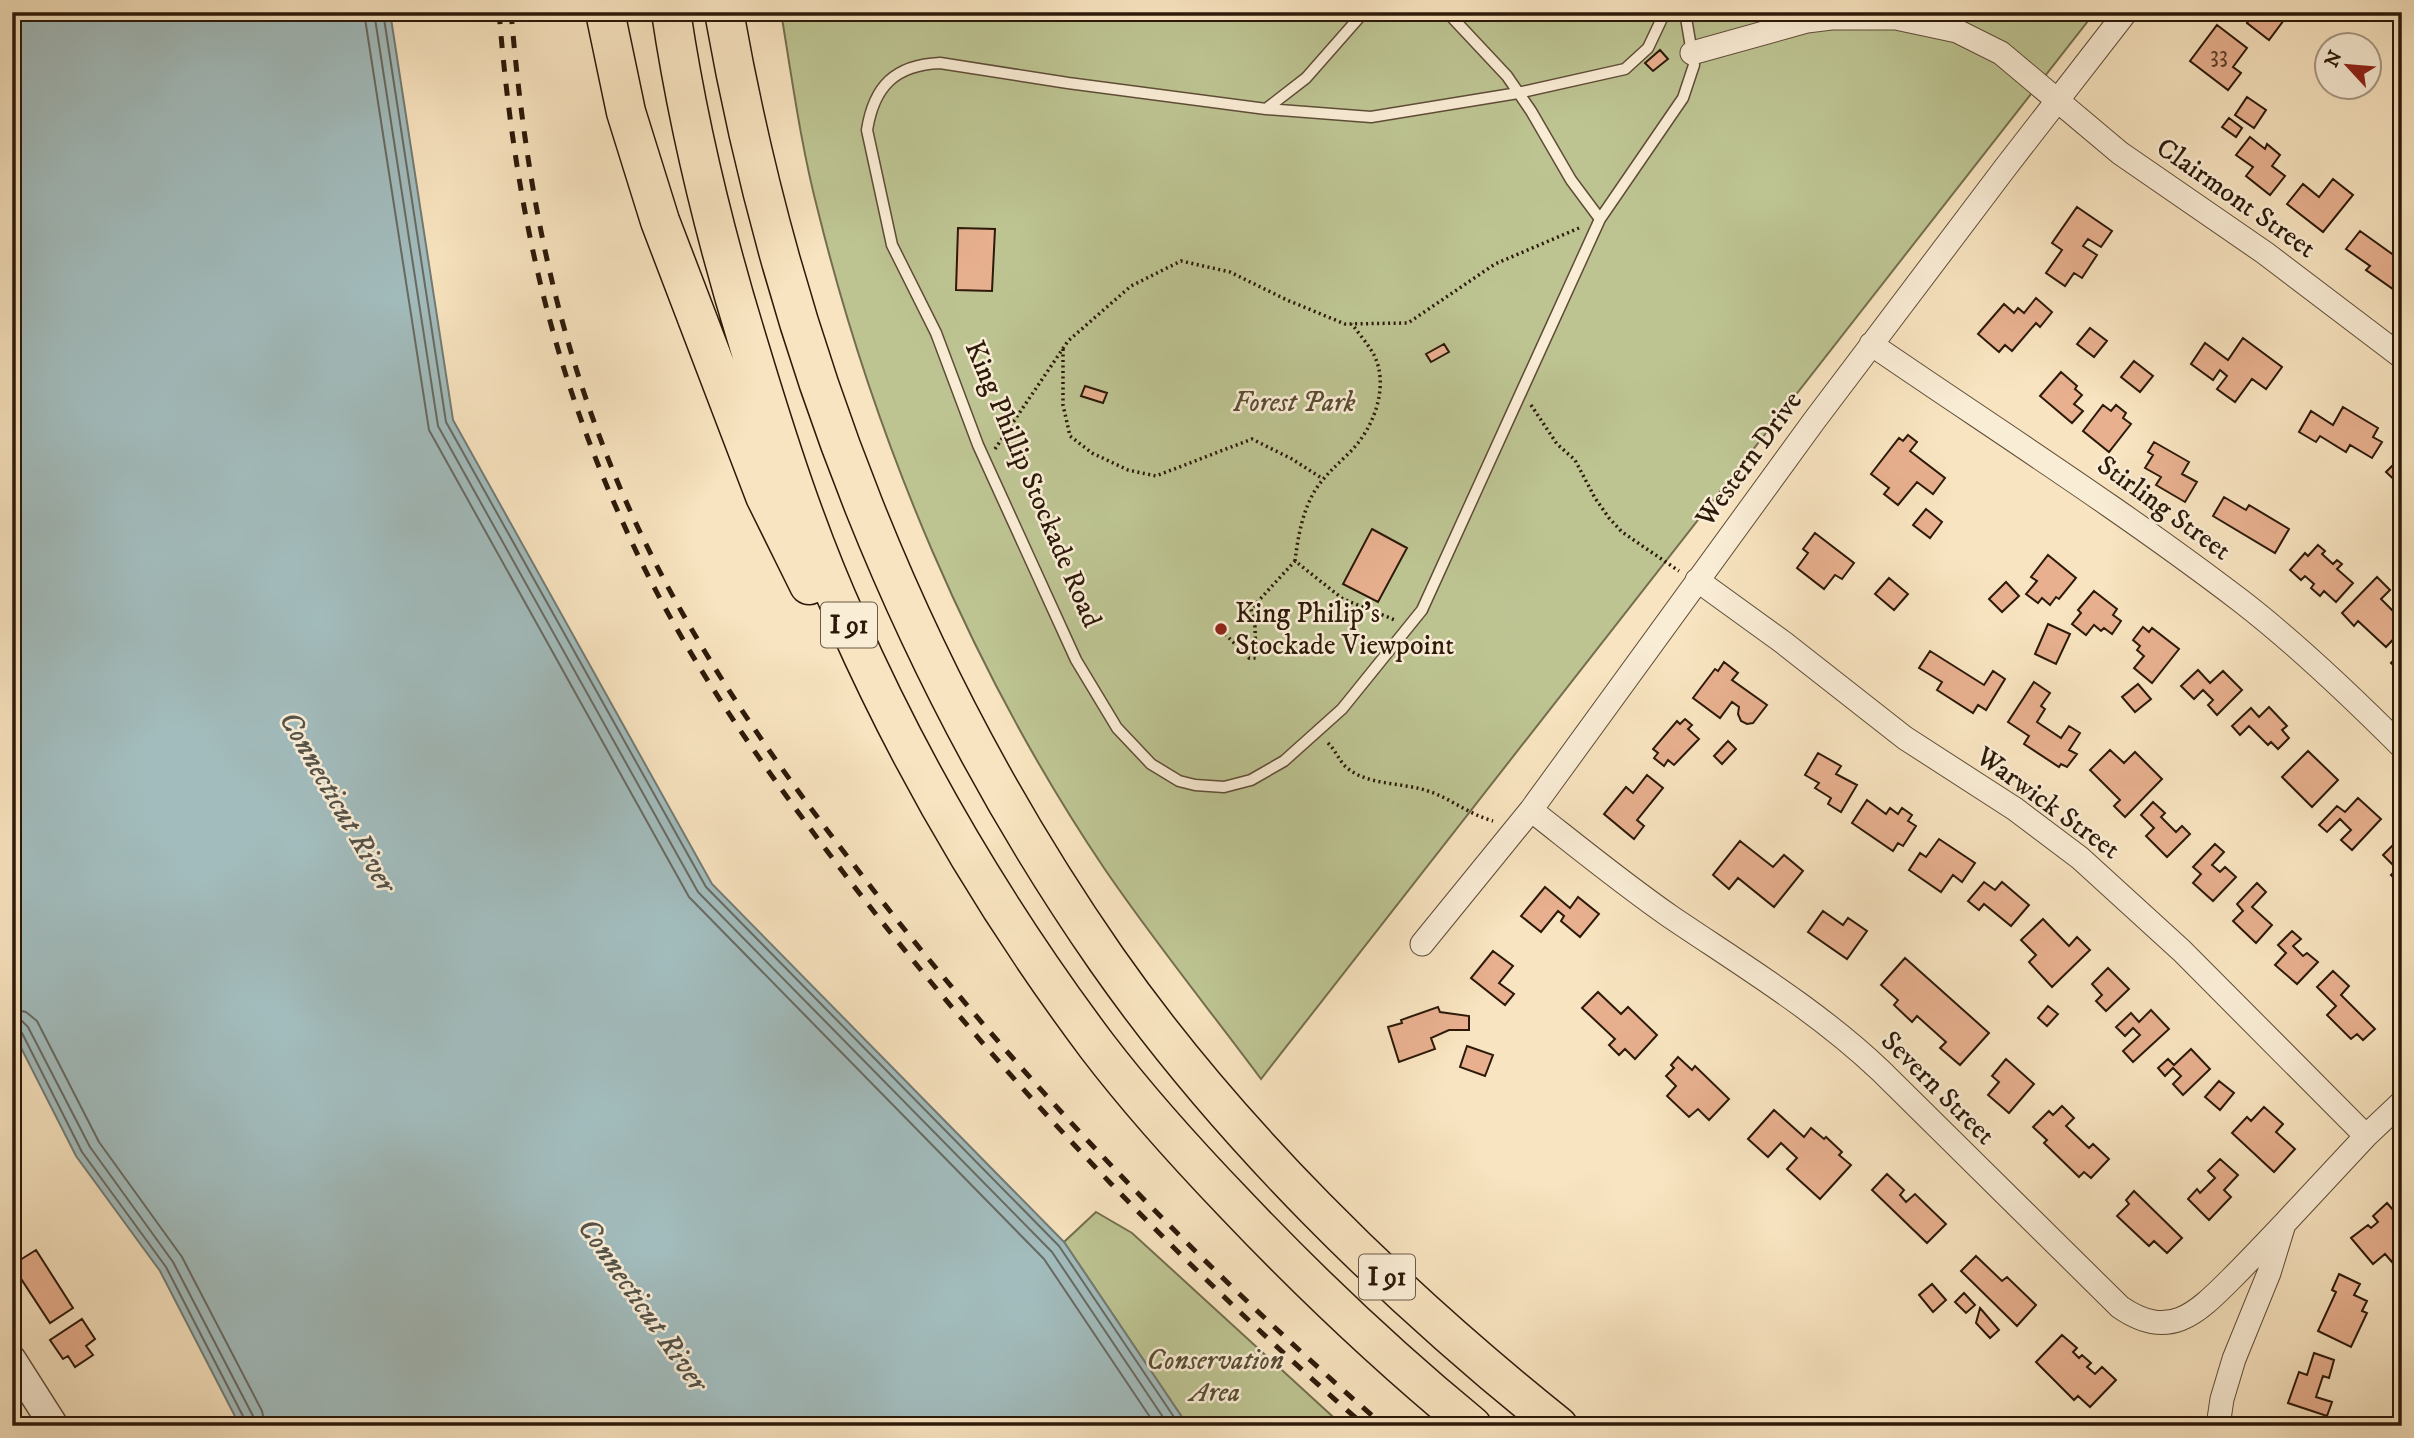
<svg xmlns="http://www.w3.org/2000/svg" width="2414" height="1438" font-family="'IM FELL DW Pica',serif">
<style>
.green{fill:#bdc492;stroke:#746e4e;stroke-width:2}
.water{fill:#a2bcbd;stroke:#737b75;stroke-width:2}
.lines{fill:none;stroke-linecap:round;stroke-linejoin:round}
.shore{stroke:#676a63;stroke-width:2}
.building{fill:#e8b08f;stroke:#2c1909;stroke-width:2}
.service-casing{stroke:#5f4c37;stroke-width:13}
.minor-casing{stroke:#5f4c37;stroke-width:25}
.tertiary-casing{stroke:#5f4c37;stroke-width:31}
.motorway-casing{stroke:#2c1909;stroke-width:41}
.path{stroke:#2c1909;stroke-width:3.5;stroke-dasharray:2 3.5;stroke-linecap:butt}
.service{stroke:#faedd6;stroke-width:10}
.minor{stroke:#faedd6;stroke-width:23}
.tertiary{stroke:#faedd6;stroke-width:28}
.motorway{stroke:#f8e4c0;stroke-width:38}
.rail{stroke:#2c1909;stroke-width:5;stroke-dasharray:12 12;stroke-linecap:butt}
.poi-dot{fill:#8f2418;stroke:#faedd6;stroke-width:2.5}
.labels{text-anchor:middle;dominant-baseline:central;stroke-width:5;stroke-linejoin:round;paint-order:stroke}
.number-label{font-size:24px;fill:#5b3f2a}
.shield{fill:#faedd6;stroke:#6a5946;stroke-width:2}
.shield-label{font-size:26px;font-weight:bold;fill:#2c1909}
.street-label{font-size:28px;fill:#2c1909;stroke:#faedd6}
.park-label{font-size:28px;font-style:italic;fill:#584c32;stroke:#faedd6}
.poi-label{font-size:28px;fill:#2c1909;stroke:#faedd6;text-anchor:start}
.water-label{font-size:30px;font-style:italic;fill:#555248;stroke:#faedd6}
</style>
<rect width="100%" height="100%" fill="#f8e4c0"/>
<filter id="stains"><feTurbulence type="fractalNoise" baseFrequency=".00286" numOctaves="4"/><feColorMatrix values="0 0 0 0 .2 0 0 0 0 .09 0 0 0 0 .02 0 0 0 .5 -.17"/></filter>
<radialGradient id="worn" r=".72"><stop offset=".6" stop-color="#630" stop-opacity="0"/><stop offset="1" stop-color="#630" stop-opacity=".3"/></radialGradient>
<path class="green" d="M781,12h1314l-834,1067c-52,-70 -108,-139 -157,-211 -132,-196 -229,-427 -286,-657 -17,-65 -26,-132 -37,-199z
M1096,1212l36,21 211,193h-155l-124,-184z"/>
<path class="water" d="M12,12h378l63,408 259,464 352,358 124,184h-948l-80,-155 -84,-115 -64,-126z"/>
<g class="lines">
<path class="shore" d="M364,12l65,418 260,467 355,362 112,167
M374,12l64,414 260,466 354,360 117,174
M383,12l63,410 260,465 353,359 121,180
M12,1009l14,3 11,9 62,121 83,115 80,154 3,15
M12,1020l10,1 6,6 62,120 83,115 80,154 2,10
M12,1028l10,5 60,119 84,115 79,153 1,6"/>
</g>
<path class="building" d="M2255,12h35l-21,28 -22,-17z
M2217,25l30,23 -14,19 8,6 -13,17 -38,-29z
M1660,50l8,9 -15,12 -8,-8z
M2247,97l19,13 -12,18 -19,-13z
M2229,118l13,10 -6,9 -14,-10z
M2250,137l15,12 2,-5 13,11 -8,11 13,10 -15,19 -24,-19 7,-9 -17,-12z
M2333,179l20,16 -30,37 -36,-28 16,-20 16,13z
M2077,207l35,24 -11,16 -13,-8 -5,7 14,9 -15,23 -8,-5 -9,13 -19,-13 16,-23 -10,-7z
M958,228l37,1 -3,62 -36,-1z
M2360,231l35,25 7,-8v43l-2,3 -34,-24 4,-4 -24,-17z
M2036,298l16,14 -12,15 -4,-4 -24,28 -7,-6 -6,7 -21,-18 26,-30 10,9 4,-5 6,5z
M2090,328l17,13 -13,16 -17,-13z
M2243,338l39,29 -16,22 -14,-10 -17,23 -18,-13 10,-13 -7,-6 -7,10 -22,-16 14,-21 23,17z
M1444,344l5,8 -18,10 -5,-8z
M2134,361l19,15 -13,16 -19,-15z
M2061,372l16,14 -2,3 7,6 -8,9 9,7 -11,12 -32,-27z
M1085,386l22,7 -4,10 -22,-7z
M2103,405l8,6 5,-6 10,8 -3,5 8,6 -22,28 -26,-21z
M2343,407l35,21 -5,9 9,5 -10,16 -22,-13 -4,7 -26,-16 -4,6 -17,-10 12,-21 22,14z
M1908,435l9,7 -7,9 35,27 -12,16 -16,-12 -19,23 -14,-11 5,-6 -18,-14 28,-36 4,3z
M2154,442l35,20 -7,12 15,8 -12,20 -29,-17 5,-8 -16,-9 8,-13 -5,-3z
M2402,456v31l-16,-15z
M2224,497l22,13 3,-5 40,24 -14,24 -62,-37z
M1926,509l16,13 -12,16 -17,-13z
M1372,529l35,19 -29,54 -35,-18z
M1815,533l39,30 -12,16 -7,-4 -11,14 -27,-21 11,-15 -5,-4z
M2318,545l7,6 -3,3 11,10 4,-4 5,4 -5,5 16,14 -17,19 -12,-11 -4,5 -9,-8 3,-4 -9,-8 -4,4 -11,-10 15,-17 3,3z
M2048,555l28,23 -17,21 -3,-2 -6,8 -8,-7 -4,5 -12,-9 11,-13 -6,-4z
M2377,577l13,13 -9,9 21,21v10l-16,17 -28,-26 -4,5 -12,-13z
M1889,578l19,16 -14,16 -19,-16z
M2006,582l13,14 -17,16 -13,-13z
M2094,591l23,18 -4,6 8,6 -9,13 -8,-6 -3,3 -7,-6 -8,10 -14,-11 9,-11 -3,-3z
M2048,624l22,10 -14,30 -21,-10z
M2143,627l6,5 3,-4 27,21 -27,34 -18,-15 10,-12 -7,-6 3,-4 -7,-6z
M1930,651l54,34 9,-14 12,8 -19,31 -8,-5 -5,8 -36,-23 5,-8 -23,-14z
M2402,652v21l-11,-10z
M1724,662l14,11 -6,7 35,25 -14,18 -6,1 -6,-3 -3,-7 1,-7 -7,-5 -12,16 -27,-20 22,-29 3,2z
M2198,670l12,13 13,-12 19,19 -25,25 -9,-10 5,-5 -10,-10 -9,9 -13,-13z
M2034,682l16,11 -9,13 4,3 -8,13 24,16 8,-12 11,7 -11,17 8,4 -10,13 -6,-3 -2,3 -35,-23 5,-8 -21,-14z
M2138,684l13,15 -16,13 -13,-15z
M2269,707l18,19 -5,4 7,8 -11,11 -7,-7 -3,3 -19,-19 -9,9 -8,-9 19,-18 8,9z
M1685,719l7,6 -4,4 11,10 -25,26 -6,-5 -4,6 -10,-8 4,-5 -5,-4 24,-28 3,3z
M1728,741l8,8 -14,15 -8,-8z
M2110,750l14,13 11,-11 27,27 -37,38 -11,-11 6,-6 -30,-30z
M2308,751l30,29 -26,27 -30,-30z
M1818,753l23,13 -5,8 21,11 -16,27 -13,-8 3,-6 -16,-10 4,-5 -14,-8z
M1647,775l16,13 -26,32 7,6 -10,13 -30,-25 22,-27 7,6z
M2358,798l23,21 -29,31 -11,-10 10,-10 -11,-11 -13,13 -8,-7 18,-19 8,6z
M1867,800l19,14 4,-6 8,6 4,-6 10,7 -4,6 8,5 -13,20 -5,-3 -5,8 -41,-28z
M2153,802l12,11 -4,4 15,15 6,-6 8,8 -23,23 -21,-21 8,-8 -13,-13z
M1939,839l36,24 -13,19 -9,-7 -12,17 -32,-22 11,-17 6,4z
M2399,839l3,2v45l-11,-11 6,-6 -14,-14z
M1740,841l33,26 11,-12 19,16 -29,36 -36,-29 -9,11 -16,-14z
M2215,844l9,8 -12,13 8,7 5,-5 11,10 -23,24 -20,-18 8,-9 -8,-7z
M1984,882l11,8 7,-8 27,23 -18,21 -27,-22 -5,6 -11,-9z
M2257,883l9,9 -14,15 20,18 -16,18 -23,-22 10,-10 -6,-7z
M1545,887l25,21 8,-11 21,17 -19,23 -19,-16 3,-5 -6,-5 -17,21 -20,-16z
M1823,911l20,14 5,-7 19,13 -20,28 -39,-27z
M2043,919l26,27 8,-9 13,13 -38,37 -23,-25 7,-7 -15,-15z
M2292,931l9,8 -8,7 10,10 4,-3 11,9 -21,22 -22,-19 11,-12 -8,-8z
M1493,951l20,15 -14,17 15,11 -9,11 -34,-27z
M1905,958l84,75 -29,32 -20,-17 6,-6 -29,-26 -5,6 -18,-17 4,-5 -17,-15z
M2108,968l21,21 -23,22 -10,-10 6,-6 -10,-11z
M2333,971l16,15 -8,9 34,34 -12,11 -6,-6 -6,5 -24,-24 9,-9 -19,-19z
M1598,992l23,22 7,-7 29,28 -22,24 -10,-10 -6,6 -10,-10 6,-6 -33,-31z
M2048,1006l10,8 -11,12 -9,-8z
M1438,1007l2,5 29,4v14h-20l-18,8 4,11 -36,13 -11,-35 14,-4 -1,-3z
M2151,1010l18,19 -36,33 -10,-11 17,-16 -7,-7 -8,8 -9,-9 15,-14 8,9z
M1467,1046l26,9 -8,21 -25,-9z
M2191,1049l19,20 -27,26 -10,-11 8,-8 -8,-8 -8,8 -7,-8 10,-9 6,6z
M1678,1057l14,13 3,-4 34,33 -20,21 -11,-11 -9,8 -22,-21 9,-10 -10,-10 8,-8 -3,-3z
M2006,1059l28,25 -25,29 -21,-18 11,-13 -7,-6z
M2219,1081l15,12 -14,17 -15,-13z
M2062,1106l12,12 -8,8 23,22 4,-4 16,15 -18,19 -7,-6 -5,5 -35,-34 3,-3 -14,-13 16,-16 4,4z
M2264,1107l19,17 -7,8 19,17 -21,23 -42,-39 15,-16 4,4z
M1774,1110l30,27 7,-9 13,11 2,-2 16,15 -3,3 12,10 -31,34 -33,-30 10,-11 -16,-15 -13,14 -20,-18z
M2220,1159l18,16 -14,15 7,7 -22,23 -21,-21 9,-10 3,4 15,-15 -7,-7z
M1887,1174l17,16 -4,5 6,7 9,-8 31,30 -19,19 -55,-53z
M2134,1191l48,47 -15,15 -13,-12 -5,5 -32,-30 12,-12 -3,-4z
M2387,1203l7,8 3,-3 5,5v25l-3,2 3,3v10l-10,9 -7,-8 -12,10 -22,-26 17,-13 3,3 7,-6 -5,-6z
M36,1250l37,58 -23,15 -38,-58z
M1976,1256l26,25 5,-4 29,28 -19,21 -56,-55z
M2339,1274l21,10 -6,11 13,6 -5,10 5,2 -16,34 -33,-16 18,-39 -4,-2z
M1932,1284l14,16 -13,12 -14,-17z
M1964,1293l11,12 -9,8 -11,-11z
M1980,1308l19,22 -9,8 -14,-15z
M82,1319l13,20 -9,7 7,9 -18,12 -7,-11 -5,3 -13,-19z
M2062,1335l15,13 -4,4 6,6 3,-3 9,8 -4,4 8,7 7,-7 14,13 -26,27 -12,-11 -4,4 -38,-38z
M2314,1353l20,7 -5,18 -6,-2 -7,21 16,5 -5,14 -39,-13 11,-31 8,3z"/>
<g class="lines">
<g class="service-casing">
<path id="service" d="M1447,12l60,64 24,35 40,69 29,39
M1665,12l-17,36 -23,21 -107,24 -147,24 -105,-8 -198,-26 -128,-20c-45,2 -66,23 -73,67l25,115 44,88 42,112 98,215 41,68 34,36 28,17 16,4 29,2 27,-7 33,-19 58,-52 80,-99 178,-391 83,-121 11,-33 -9,-53
M1266,109l40,-31 58,-66"/>
</g>
<g class="minor-casing">
<path id="minor" d="M1692,53l115,-32 24,-3h65l61,13 44,22 119,100 145,100 137,104
M1871,344c124,85 251,166 370,257 57,44 110,95 161,146
M1697,580l87,63 121,95 110,71 65,49 102,93 184,185
M1531,810c46,36 91,73 140,107 71,48 147,94 210,154l239,236c49,34 76,7 111,-28 18,-18 35,-36 53,-55
M1422,944l109,-134 283,-389 191,-253 121,-156
M2218,1426l4,-27 12,-40 35,-86 15,-49 82,-88 36,-34"/>
</g>
<g class="tertiary-casing">
<path id="tertiary" d="M12,1360l42,66"/>
</g>
<g class="motorway-casing">
<path id="motorway" d="M605,12l21,100 34,109 105,275 44,89
M671,12c17,114 44,224 78,334 28,93 58,187 98,275 67,151 151,293 250,425 42,55 89,107 137,157 75,79 154,154 238,223
M724,12c60,338 186,665 383,948 121,173 286,334 451,466"/>
</g>
<path class="path" d="M1063,349v56l7,31 22,17 36,17 28,6 96,-37 40,20 31,20
M1531,405l26,39 18,16 20,38 14,20 13,14 57,39
M995,449l73,-108 63,-55 50,-25 49,11 57,28 58,24 63,-1 87,-59 84,-36
M1295,561c3,-25 8,-52 21,-72 10,-15 21,-24 33,-36 24,-23 41,-66 25,-98 -6,-11 -15,-21 -22,-31
M1225,634l24,24h7l-1,-31 -4,-18 44,-48 48,38 52,21
M1328,743c7,7 10,15 16,22 20,21 58,17 84,26 22,7 40,23 65,30"/>
<use href="#service" class="service"/>
<use href="#minor" class="minor"/>
<use href="#tertiary" class="tertiary"/>
<use href="#motorway" class="motorway"/>
<path class="rail" d="M499,12c15,184 48,345 125,513 56,126 136,238 219,347 155,202 331,387 522,554
M511,12c14,163 40,307 102,459 59,144 146,272 241,394 157,205 335,391 530,561"/>
</g>
<circle class="poi-dot" cx="1221" cy="629" r="7"/>
<g class="labels">
<g class="number-label">
<text x="2219" y="55">33</text>
</g>
<g class="shield">
<rect x="821" y="602.5" width="56" height="45" rx="5"/>
<rect x="1359" y="1254.5" width="56" height="45" rx="5"/>
</g>
<g class="shield-label">
<text x="849" y="625">I 91</text>
<text x="1387" y="1277">I 91</text>
</g>
<g class="street-label">
<text transform="translate(2236 198) rotate(35)">Clairmont Street</text>
<text transform="translate(1749 459) rotate(-54)">Western Drive</text>
<text transform="translate(1033 484) rotate(67)">King Phillip Stockade Road</text>
<text transform="translate(2164 508) rotate(36)">Stirling Street</text>
<text transform="translate(2048 803) rotate(36)">Warwick Street</text>
<text transform="translate(1938 1088) rotate(45)">Severn Street</text>
</g>
<g class="park-label">
<text x="1294" y="402">Forest Park</text>
<text x="1215" y="1360">Conservation<tspan x="1215" dy="32">Area</tspan></text>
</g>
<g class="poi-label">
<text x="1235" y="613">King Philip's<tspan x="1235" dy="32">Stockade Viewpoint</tspan></text>
</g>
<g class="water-label">
<text transform="translate(337 802) rotate(60)">Connecticut River</text>
<text transform="translate(642 1305) rotate(55)">Connecticut River</text>
</g>
</g>
<rect width="2414" height="1438" fill="none" stroke="#f8e4c0" stroke-width="42"/>
<rect x="14" y="14" width="2386" height="1410" fill="none" stroke="#2c1909" stroke-width="3.5"/>
<rect x="21" y="21" width="2372" height="1396" fill="none" stroke="#2c1909" stroke-width="2"/>
<g transform="translate(2348 66) rotate(296)"><circle r="33" fill="#faedd6" stroke="#a89884" stroke-width="2"/>
<path d="M0-5L12 26L0 18L-12 26Z" fill="#8f2418"/>
<text y="-10" font-size="19" font-weight="bold" text-anchor="middle" fill="#2c1909">N</text>
</g>
<rect width="100%" height="100%" filter="url(#stains)"/>
<rect width="100%" height="100%" fill="url(#worn)"/>
</svg>
